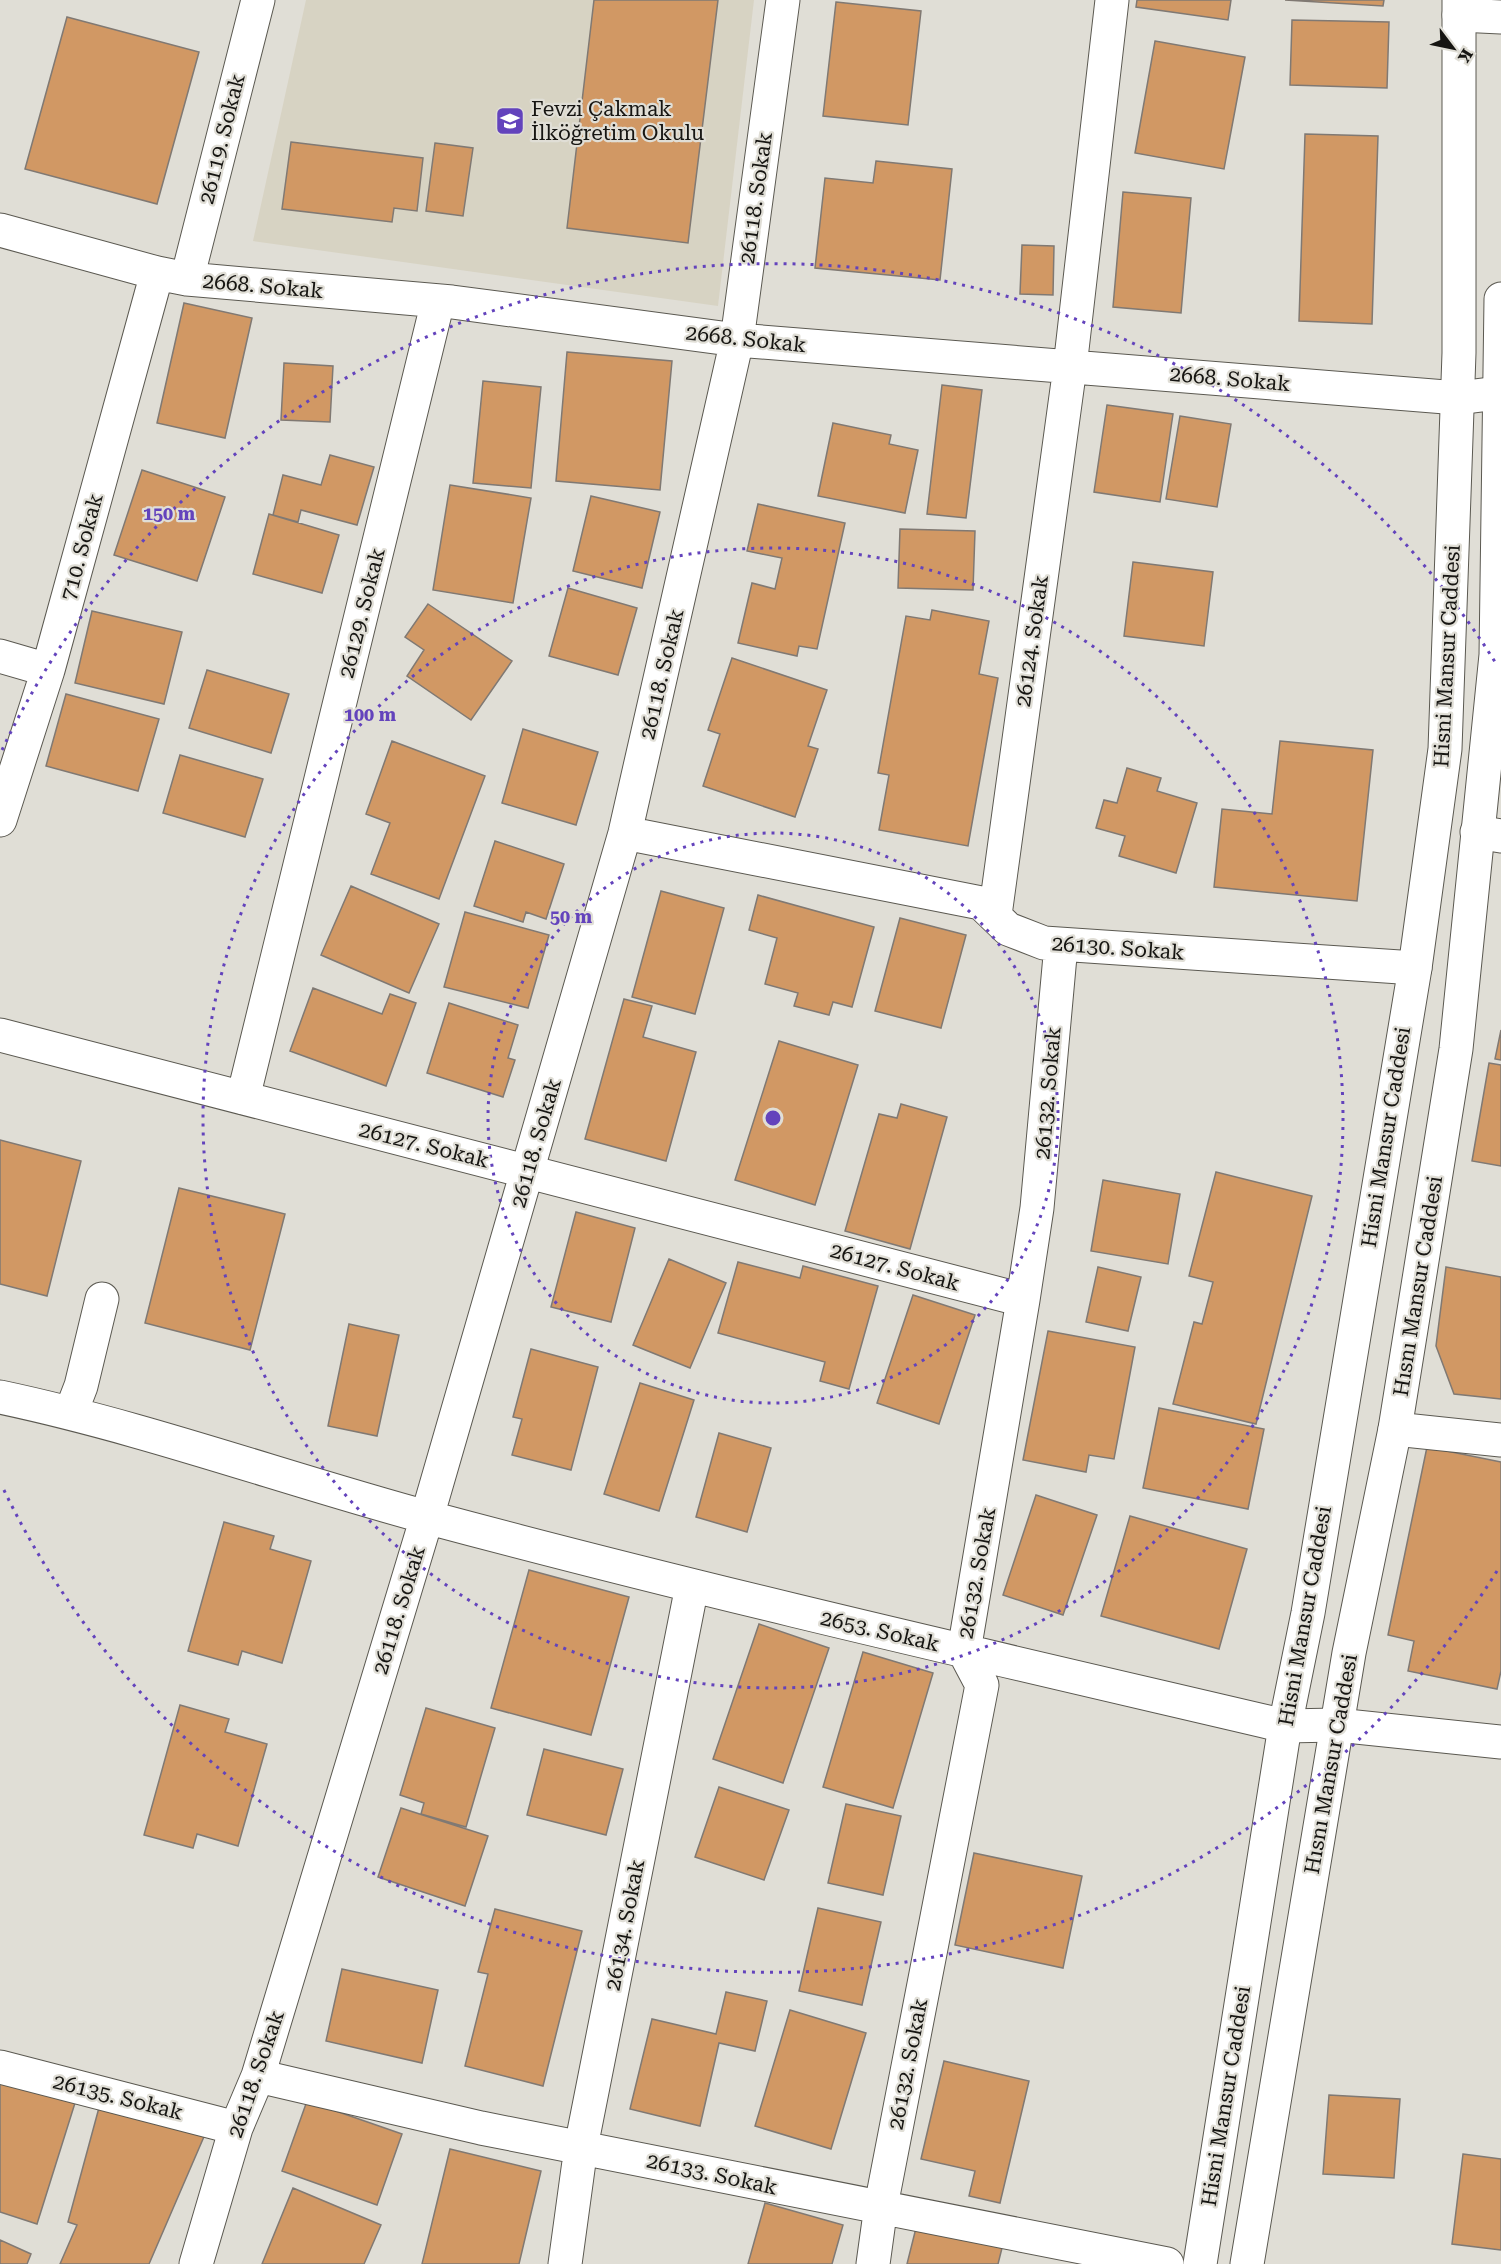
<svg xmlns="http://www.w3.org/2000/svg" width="1501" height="2264" font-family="'Roboto Serif',serif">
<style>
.built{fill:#d7d3c3}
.building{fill:#d19864;stroke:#807973;stroke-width:1.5}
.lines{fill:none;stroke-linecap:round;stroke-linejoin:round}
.minor-casing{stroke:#5b5951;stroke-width:35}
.major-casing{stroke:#5b5951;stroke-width:35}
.minor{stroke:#fff;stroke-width:33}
.major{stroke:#fff;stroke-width:33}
.ring{fill:none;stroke:#6343bc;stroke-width:3;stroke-dasharray:3 6}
.labels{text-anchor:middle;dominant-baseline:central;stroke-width:4.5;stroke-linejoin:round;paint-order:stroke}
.poi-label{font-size:21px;fill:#161512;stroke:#e0ded6;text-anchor:start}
.street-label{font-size:21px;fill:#161512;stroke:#e0ded6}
.centre{fill:#6343bc;stroke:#e0ded6;stroke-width:3}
.ring-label{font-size:18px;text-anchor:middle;font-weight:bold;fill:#6343bc;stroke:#e0ded6;stroke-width:4.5;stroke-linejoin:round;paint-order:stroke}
</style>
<rect width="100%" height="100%" fill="#e0ded6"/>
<path class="built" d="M306,0h448l-36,306 -465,-65z"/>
<path class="building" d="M594,0h124l-30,243 -121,-15z
M1137,0h94l-3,20 -92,-13z
M1285,0h99l-1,6z
M836,2l85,9 -13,114 -85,-9z
M67,17l132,35 -42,152 -132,-35z
M1292,20l97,2 -2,66 -97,-3z
M1155,41l90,16 -21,112 -89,-16z
M1305,134l73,2 -6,188 -73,-3z
M291,142l132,16 -6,53 -23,-3 -2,14 -110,-13z
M435,143l38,5 -10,68 -37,-5z
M876,161l76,8 -12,111 -125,-12 10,-90 48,5z
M1123,192l68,6 -10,115 -68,-6z
M1022,245l32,1 -1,49 -33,-1z
M184,303l68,15 -27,120 -68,-15z
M567,352l105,9 -12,129 -104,-9z
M284,363l49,3 -3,56 -49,-2z
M483,381l58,6 -10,101 -58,-5z
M942,385l40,5 -16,128 -39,-4z
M1107,405l66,9 -13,88 -66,-10z
M1180,416l51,8 -14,83 -51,-8z
M833,423l58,12 -2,9 29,6 -13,63 -87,-17z
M330,455l44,12 -17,58 -56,-15 -3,12 -25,-7 10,-40 38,10z
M142,470l83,27 -28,84 -83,-26z
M450,485l81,13 -18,105 -80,-13z
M591,496l69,16 -18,76 -69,-17z
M758,504l87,19 -28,126 -18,-3 -2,10 -59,-13 14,-60 23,6 7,-31 -35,-7z
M269,514l70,21 -17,58 -69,-19z
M900,529l75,2 -2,59 -75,-2z
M1133,562l80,10 -9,74 -80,-10z
M568,588l69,20 -19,67 -69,-19z
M428,604l84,57 -41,59 -64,-44 17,-26 -19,-13z
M932,610l57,11 -10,53 19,4 -30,168 -89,-16 10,-55 -11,-2 28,-157 24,4z
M92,611l90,21 -18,72 -89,-21z
M732,658l95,32 -19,56 10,3 -23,68 -92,-31 17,-52 -12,-4z
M207,670l82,24 -18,59 -82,-25z
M66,694l93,25 -21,72 -92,-25z
M523,729l75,23 -22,73 -74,-22z
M392,741l93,35 -46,123 -68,-25 19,-51 -24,-9z
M1280,741l93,9 -16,151 -143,-14 8,-78 50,5z
M180,755l83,24 -18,58 -82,-24z
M1127,768l34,10 -4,13 40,12 -21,70 -57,-17 6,-20 -29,-8 8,-28 13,3z
M495,841l69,23 -18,55 -20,-7 -3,10 -49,-16z
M351,886l88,38 -30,69 -88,-38z
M661,891l63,17 -29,106 -63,-17z
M758,895l116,32 -22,80 -19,-5 -4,13 -35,-9 4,-13 -33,-9 12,-46 -28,-8z
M465,912l84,23 -21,73 -84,-21z
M900,918l66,17 -25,93 -66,-17z
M313,988l69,26 8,-20 26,9 -30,83 -96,-35z
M624,999l28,7 -9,31 53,15 -30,109 -81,-22z
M449,1003l69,22 -10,33 7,2 -12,37 -76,-24z
M1501,1030v30l-6,-1z
M779,1041l79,24 -43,140 -80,-25z
M1489,1063l12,2v101l-29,-5z
M901,1104l46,13 -37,132 -65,-18 34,-117 18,4z
M0,1140l81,21 -34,135 -47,-12z
M1216,1172l96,24 -56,228 -83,-20 21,-82 8,2 11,-42 -24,-6z
M1103,1180l77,14 -12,70 -77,-13z
M179,1188l106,26 -35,136 -105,-27z
M576,1212l59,16 -24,94 -60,-15z
M669,1259l57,24 -36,85 -57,-23z
M738,1262l62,16 3,-12 75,20 -29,103 -29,-8 5,-19 -107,-29z
M1098,1267l43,10 -13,54 -42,-9z
M1446,1267l55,10v122l-47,-5 -18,-48z
M913,1295l62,20 -36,109 -62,-21z
M349,1324l50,11 -22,101 -49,-10z
M1048,1331l87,16 -21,112 -25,-4 -3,17 -63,-12z
M531,1349l67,18 -27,103 -59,-15 10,-36 -9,-2z
M640,1383l54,17 -35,111 -55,-17z
M1159,1408l105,21 -16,80 -105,-21z
M719,1433l52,15 -24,84 -51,-15z
M1427,1447l74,15v209l-4,18 -89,-18 6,-30 -26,-6z
M1036,1495l61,20 -34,100 -60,-20z
M1130,1516l117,33 -28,100 -118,-33z
M224,1522l50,14 -4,13 41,12 -29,102 -40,-12 -4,14 -50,-14z
M529,1570l100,27 -38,138 -100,-27z
M759,1624l70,24 -46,135 -70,-24z
M863,1652l70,21 -40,135 -70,-21z
M180,1705l49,14 -4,13 42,12 -29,102 -41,-12 -4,14 -49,-13z
M426,1708l69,20 -29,99 -45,-13 3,-11 -24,-8z
M544,1749l79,20 -17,66 -79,-20z
M719,1787l70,23 -25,70 -69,-23z
M846,1804l55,12 -18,79 -55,-12z
M401,1808l87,28 -23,70 -87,-29z
M974,1853l108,23 -19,92 -108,-23z
M818,1908l63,14 -19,83 -63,-14z
M495,1909l87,22 -39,155 -78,-20 23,-92 -10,-2z
M342,1969l96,21 -16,73 -96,-22z
M726,1992l41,9 -12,50 -36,-8 -19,83 -70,-17 22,-90 64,15z
M790,2010l76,23 -35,116 -76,-23z
M944,2061l85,20 -29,122 -31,-7 6,-25 -54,-12z
M0,2079l75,24 -38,121 -37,-12z
M1329,2095l71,4 -6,79 -71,-4z
M307,2101l95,33 -25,71 -95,-34z
M100,2104l106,28 -57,132h-89l17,-39 -9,-3z
M450,2149l91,22 -22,93h-97z
M1463,2154l38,5v91l-49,-6z
M293,2188l88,37 -17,39h-102z
M765,2203l78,22 -11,39h-84z
M916,2228l86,20 -4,16h-91z
M0,2240l31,14 -4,10h-27z"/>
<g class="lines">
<g class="minor-casing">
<path id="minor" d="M1459,15l42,2
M0,230l157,43 30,6 265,23 285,38 721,58 40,-5
M187,279l71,-279
M0,656l48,14
M0,820l48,-150 109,-397
M1477,832l24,4
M625,833l356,70 27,26 36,14 371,25
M995,915l75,-548 42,-367
M0,1035l1023,265
M243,1098l195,-797
M0,1397c146,31 286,82 430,121 283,76 569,141 855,208l52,-1 164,17
M71,1412l10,-26 21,-87
M1395,1429l106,11
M0,2067l236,61
M258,2076l223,52 686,136
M196,2264l40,-136 22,-52 169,-559 198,-684 112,-493 46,-340
M565,2264l16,-117 111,-561
M873,2264l8,-58 101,-521 -18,-34 59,-351 14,-92 24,-263"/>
</g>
<g class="major-casing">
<path id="major" d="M1200,2264l85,-538 23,-113 107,-645 30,-219 14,-396v-353
M1247,2264l102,-611 46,-224 61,-380 40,-394 5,-356"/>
</g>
<use href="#minor" class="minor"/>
<use href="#major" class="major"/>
</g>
<g class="ring">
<circle cx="773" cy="1118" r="285"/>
<circle cx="773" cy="1118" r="570"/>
<path d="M1497 1571A854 854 0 0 1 2 1486M2 750A854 854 0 0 1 1497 665"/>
</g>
<defs>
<g id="school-square" transform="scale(1.5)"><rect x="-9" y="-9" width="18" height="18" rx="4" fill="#6343bc" stroke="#e0ded6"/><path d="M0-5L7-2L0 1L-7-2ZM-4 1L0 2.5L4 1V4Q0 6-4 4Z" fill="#fff"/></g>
</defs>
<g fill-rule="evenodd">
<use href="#school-square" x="510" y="121"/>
</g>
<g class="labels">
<g class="poi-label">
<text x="531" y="109">Fevzi Çakmak<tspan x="531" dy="24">İlköğretim Okulu</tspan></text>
</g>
<g class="street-label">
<text transform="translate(222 139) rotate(-76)">26119. Sokak</text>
<text transform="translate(756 198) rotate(-82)">26118. Sokak</text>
<text transform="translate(263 286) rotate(5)">2668. Sokak</text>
<text transform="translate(746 339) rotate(6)">2668. Sokak</text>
<text transform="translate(1230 379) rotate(5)">2668. Sokak</text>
<text transform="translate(82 547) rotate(-75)">710. Sokak</text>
<text transform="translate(362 613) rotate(-76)">26129. Sokak</text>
<text transform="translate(1032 641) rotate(-82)">26124. Sokak</text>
<text transform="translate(1447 656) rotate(-87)">Hisni Mansur Caddesi</text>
<text transform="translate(662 674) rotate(-77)">26118. Sokak</text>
<text transform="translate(1118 948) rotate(4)">26130. Sokak</text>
<text transform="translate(1048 1093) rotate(-85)">26132. Sokak</text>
<text transform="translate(1386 1137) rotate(-81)">Hisni Mansur Caddesi</text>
<text transform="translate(536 1143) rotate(-74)">26118. Sokak</text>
<text transform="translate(424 1145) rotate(14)">26127. Sokak</text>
<text transform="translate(895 1267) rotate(15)">26127. Sokak</text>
<text transform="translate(1418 1286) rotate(-81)">Hısnı Mansur Caddesi</text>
<text transform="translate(977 1573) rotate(-80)">26132. Sokak</text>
<text transform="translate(399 1610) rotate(-73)">26118. Sokak</text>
<text transform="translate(1305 1616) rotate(-80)">Hisni Mansur Caddesi</text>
<text transform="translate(880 1631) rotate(13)">2653. Sokak</text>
<text transform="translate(1331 1764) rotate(-80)">Hısnı Mansur Caddesi</text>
<text transform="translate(625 1925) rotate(-79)">26134. Sokak</text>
<text transform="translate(908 2064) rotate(-79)">26132. Sokak</text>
<text transform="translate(256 2074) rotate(-71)">26118. Sokak</text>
<text transform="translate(1226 2096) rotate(-81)">Hisni Mansur Caddesi</text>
<text transform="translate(118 2097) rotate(14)">26135. Sokak</text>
<text transform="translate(712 2174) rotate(12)">26133. Sokak</text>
</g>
</g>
<circle cx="773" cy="1118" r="9" class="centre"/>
<g class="ring-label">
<text x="169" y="520">150 m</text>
<text x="370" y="721">100 m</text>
<text x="571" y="923">50 m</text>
</g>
<g transform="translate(1453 48) rotate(122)" stroke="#e0ded6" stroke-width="4.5" paint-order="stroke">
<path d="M0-4.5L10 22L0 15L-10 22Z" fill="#161512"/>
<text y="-9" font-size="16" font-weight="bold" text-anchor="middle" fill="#161512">K</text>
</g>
</svg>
